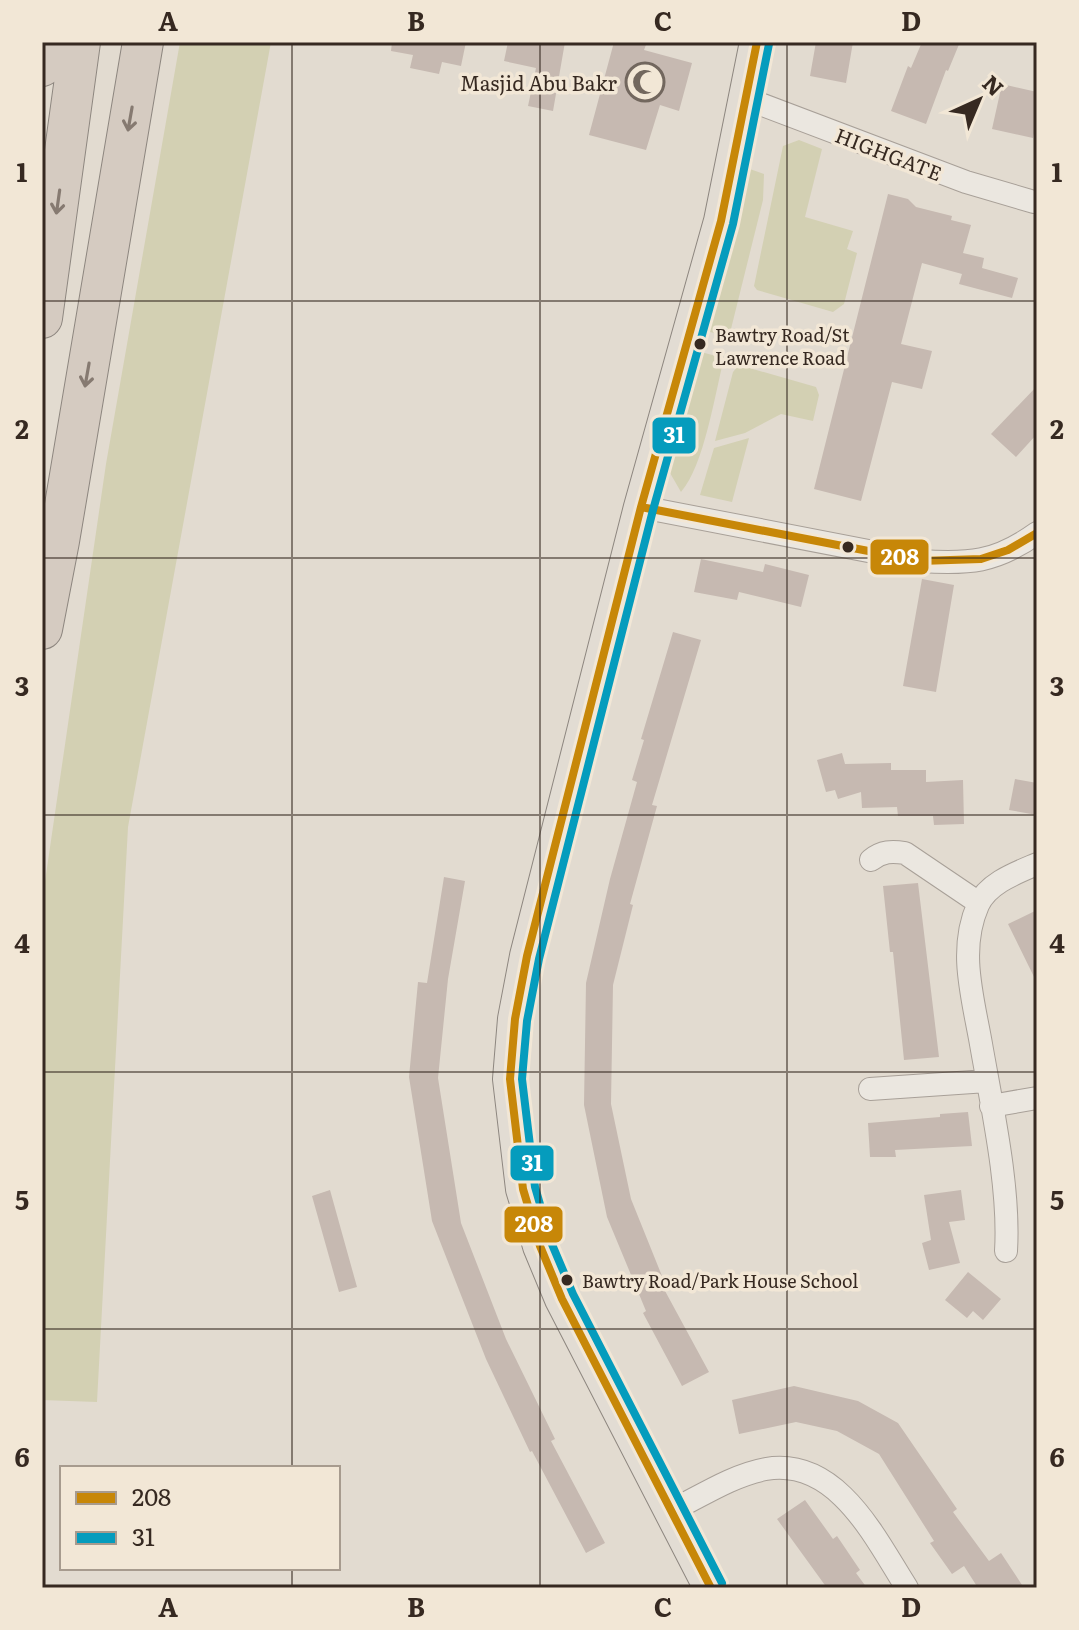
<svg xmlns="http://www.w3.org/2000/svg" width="1079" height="1630" font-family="Literata,serif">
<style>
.green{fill:#d3d0b3}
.building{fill:#c6b9b1}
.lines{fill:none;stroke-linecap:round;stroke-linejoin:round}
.street-casing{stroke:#a8a098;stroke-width:24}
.primary-casing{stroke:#8d867f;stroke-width:36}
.highway-casing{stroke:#8d867f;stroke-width:42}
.street{stroke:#ebe7e0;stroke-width:22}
.primary{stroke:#e2dcd3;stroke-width:34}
.highway{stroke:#d5cbc1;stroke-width:40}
.bus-1-casing{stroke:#f2e7d6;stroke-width:14}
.bus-2-casing{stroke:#f2e7d6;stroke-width:14}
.bus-1{stroke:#c78708;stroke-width:8}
.bus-2{stroke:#059cbd;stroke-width:8}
.oneway{stroke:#867a71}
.grid{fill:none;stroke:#362921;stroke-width:2;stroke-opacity:0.55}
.bus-dot{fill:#362921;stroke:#f2e7d6;stroke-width:3}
.labels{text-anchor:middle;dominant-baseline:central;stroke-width:7;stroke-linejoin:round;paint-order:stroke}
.bus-label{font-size:18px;fill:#362921;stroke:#f2e7d6;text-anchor:start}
.poi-label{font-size:20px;fill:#362921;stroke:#f2e7d6;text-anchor:end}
.street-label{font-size:20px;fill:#362921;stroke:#f2e7d6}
.line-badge{stroke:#f2e7d6;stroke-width:3}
.badge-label{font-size:22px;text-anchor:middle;font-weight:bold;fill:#fff}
.neatline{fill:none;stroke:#362921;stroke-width:3}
.grid-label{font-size:26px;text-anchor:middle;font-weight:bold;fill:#362921}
</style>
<rect width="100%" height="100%" fill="#e2dbd0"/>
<path class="green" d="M180,42h91l-143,785 -31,575 -55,-2v-498l64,-438z
M799,140l23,9 -17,68 48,14 -6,18 10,4 -13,51 -11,8 -76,-22 -3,-4 29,-140z
M747,168l17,6 -1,26 -34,137 -26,-7z
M697,351l27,7c-9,36 -20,108 -43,134l-11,-19 -2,-11z
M739,365l77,22 3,8 -6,26 -32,-7 -36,19 -30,8 18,-69z
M749,438l-17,64 -32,-7 14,-47z"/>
<path class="building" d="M392,42h74l-5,24 -19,-4 -3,12 -29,-6 3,-13 -22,-4z
M508,42h57l-12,69 -25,-5 8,-38 -32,-7z
M614,42h33l-3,8 48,13 -13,48 -19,-6 -14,45 -57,-15z
M816,42h37l-7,41 -36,-7z
M922,42h38l-12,29 -2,-1 -20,54 -35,-13 17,-45 3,2z
M1002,84l35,8v27l-4,19 -41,-9z
M888,194l20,5 8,8 36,9 -1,4 20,5 -8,28 21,5 -2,10 36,10 -6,20 -53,-14 3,-10 -40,-11 -21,81 31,7 -10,38 -30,-7 -31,119 -47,-12z
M1037,386v48l-21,23 -25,-23z
M701,559l62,13 2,-8 44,11 -8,32 -62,-15 -2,8 -43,-8z
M922,579l32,6 -18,107 -33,-6z
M673,632l28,8 -49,165 5,1 -27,98 3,1 -20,80 -2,119 20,95 31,77 -4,2 51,94 -27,14 -39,-73 3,-2 -39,-94 -23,-112 2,-122 24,-104 27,-97 -5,-2 12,-40 -3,-1z
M842,753l3,11 46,-1v7h35v12l37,-2 1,44 -30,1 -1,-9h-35l-1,-9 -35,1 -1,-16 -23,7 -3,-9 -9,2 -9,-32z
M1015,779l22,4v32l-28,-5z
M444,877l21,4 -17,98 -10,99 23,145 45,116 49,100 -4,2 54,102 -19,10 -54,-102 -2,1 -44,-93 -54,-138 -23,-144 9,-95 9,1z
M918,883l21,174 -35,3 -11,-108h-3l-7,-66z
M1037,910v73l-29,-59z
M968,1112l4,34 -77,4 1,7h-26l-2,-34 72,-6v-3z
M330,1190l27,97 -18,5 -27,-96z
M961,1190l4,30 -16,2 11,41 -31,7 -7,-27 9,-3 -7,-45z
M968,1272l33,27 -18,21 -10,-9 -6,7 -22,-18z
M794,1386l64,15 40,22 59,86 -4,3 36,49 12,-8 23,35h-46l-14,-22 -12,8 -22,-31 4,-2 -55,-87 -42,-23 -41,-9 -57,12 -7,-34z
M805,1500l28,39 4,-3 23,34 -4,3 11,15h-40l-50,-69z"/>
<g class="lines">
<g class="street-casing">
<path id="street" d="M747,99l219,83 68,20
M641,507l279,54c49,3 75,2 117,-28
M871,860c11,-9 21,-9 34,-7l74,50
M870,1089l117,-8
M991,1106l46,-8
M1006,1251c4,-63 -14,-144 -25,-207 -8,-46 -23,-94 -3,-139 10,-22 38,-32 59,-41
M671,1511c30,-15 62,-36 95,-42 72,-12 110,71 141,119"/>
</g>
<g class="primary-casing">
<path id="primary" d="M711,1588l-149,-289 -22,-53 -10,-34 -7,-23 -13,-110 5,-60 12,-63 114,-449 80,-286 36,-179"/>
</g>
<g class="highway-casing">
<path id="highway" d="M42,66l4,-24
M42,318l38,-276
M42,629l17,-88 84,-499"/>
</g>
<use href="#street" class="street"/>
<use href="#primary" class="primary"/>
<use href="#highway" class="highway"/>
<g class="bus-1-casing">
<path id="bus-1" d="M641,507l279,54 61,-2 27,-9 29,-17
M711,1588l-149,-289 -22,-53 -17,-57 -13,-110 5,-60 12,-63 114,-449 80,-286 36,-179"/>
</g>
<g class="bus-2-casing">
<path id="bus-2" d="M722,1583l-149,-289 -22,-52 -16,-55 -13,-108 5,-58 12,-62 114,-449 80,-286 36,-180"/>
</g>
<use href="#bus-1" class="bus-1"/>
<use href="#bus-2" class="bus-2"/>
</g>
<defs><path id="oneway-shaft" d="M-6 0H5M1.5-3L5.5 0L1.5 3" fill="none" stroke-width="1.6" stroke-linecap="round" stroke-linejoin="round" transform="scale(2)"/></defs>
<g class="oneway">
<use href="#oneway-shaft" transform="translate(130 119) rotate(100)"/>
<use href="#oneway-shaft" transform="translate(58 202) rotate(98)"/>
<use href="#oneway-shaft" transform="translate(87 375) rotate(100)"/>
</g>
<path class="grid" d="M292,42v1426M540,42v1546M787,42v1546M42,301h995M42,558h995M42,815h995M42,1072h995M42,1329h995M292,1568v20"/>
<defs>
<g id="mosque-ring" transform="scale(2)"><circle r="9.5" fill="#f2e7d6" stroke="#72675e" stroke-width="1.5"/><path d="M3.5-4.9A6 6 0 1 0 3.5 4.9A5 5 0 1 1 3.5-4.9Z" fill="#72675e"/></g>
</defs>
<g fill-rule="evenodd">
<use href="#mosque-ring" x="645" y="82"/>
</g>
<g class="bus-dot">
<circle cx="700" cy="344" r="7"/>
<circle cx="848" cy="547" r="7"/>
<circle cx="567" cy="1280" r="7"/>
</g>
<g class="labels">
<g class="bus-label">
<text x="715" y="334">Bawtry Road/St<tspan x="715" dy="23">Lawrence Road</tspan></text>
<text x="582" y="1280">Bawtry Road/Park House School</text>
</g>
<g class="poi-label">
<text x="617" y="82">Masjid Abu Bakr</text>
</g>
<g class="street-label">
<text transform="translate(889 153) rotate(21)">HIGHGATE</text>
</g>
</g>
<g class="line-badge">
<rect x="651" y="416" width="46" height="39" rx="8" fill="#059cbd"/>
<rect x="869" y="538" width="61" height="38" rx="8" fill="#c78708"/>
<rect x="509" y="1144" width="46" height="38" rx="8" fill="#059cbd"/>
<rect x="503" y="1205" width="61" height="39" rx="8" fill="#c78708"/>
</g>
<g class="badge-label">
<text x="674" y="443">31</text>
<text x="900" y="565">208</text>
<text x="532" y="1171">31</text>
<text x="534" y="1232">208</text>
</g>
<rect width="1079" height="1630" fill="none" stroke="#f2e7d6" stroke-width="88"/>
<rect x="60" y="1466" width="280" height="104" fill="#f2e7d6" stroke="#a79b8e" stroke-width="2"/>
<rect x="76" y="1492" width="40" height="12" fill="#c78708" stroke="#a79b8e" stroke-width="2"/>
<text x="132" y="1506" font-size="24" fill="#362921">208</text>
<rect x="76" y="1532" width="40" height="12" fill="#059cbd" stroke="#a79b8e" stroke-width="2"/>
<text x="132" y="1546" font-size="24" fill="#362921">31</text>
<g transform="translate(979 100) rotate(44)" stroke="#f2e7d6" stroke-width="6" paint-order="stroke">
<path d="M0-6L14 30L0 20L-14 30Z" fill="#362921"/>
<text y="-12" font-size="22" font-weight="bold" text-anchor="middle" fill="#362921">N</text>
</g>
<rect x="44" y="44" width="991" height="1542" class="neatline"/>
<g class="grid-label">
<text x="168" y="31">A</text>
<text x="416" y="31">B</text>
<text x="663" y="31">C</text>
<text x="911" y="31">D</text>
<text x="22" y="182">1</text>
<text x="1057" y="182">1</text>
<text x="22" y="439">2</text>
<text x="1057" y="439">2</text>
<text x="22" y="696">3</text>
<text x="1057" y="696">3</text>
<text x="22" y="953">4</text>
<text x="1057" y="953">4</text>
<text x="22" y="1210">5</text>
<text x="1057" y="1210">5</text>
<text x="22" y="1467">6</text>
<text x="1057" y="1467">6</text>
<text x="168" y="1617">A</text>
<text x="416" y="1617">B</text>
<text x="663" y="1617">C</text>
<text x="911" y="1617">D</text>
</g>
</svg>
